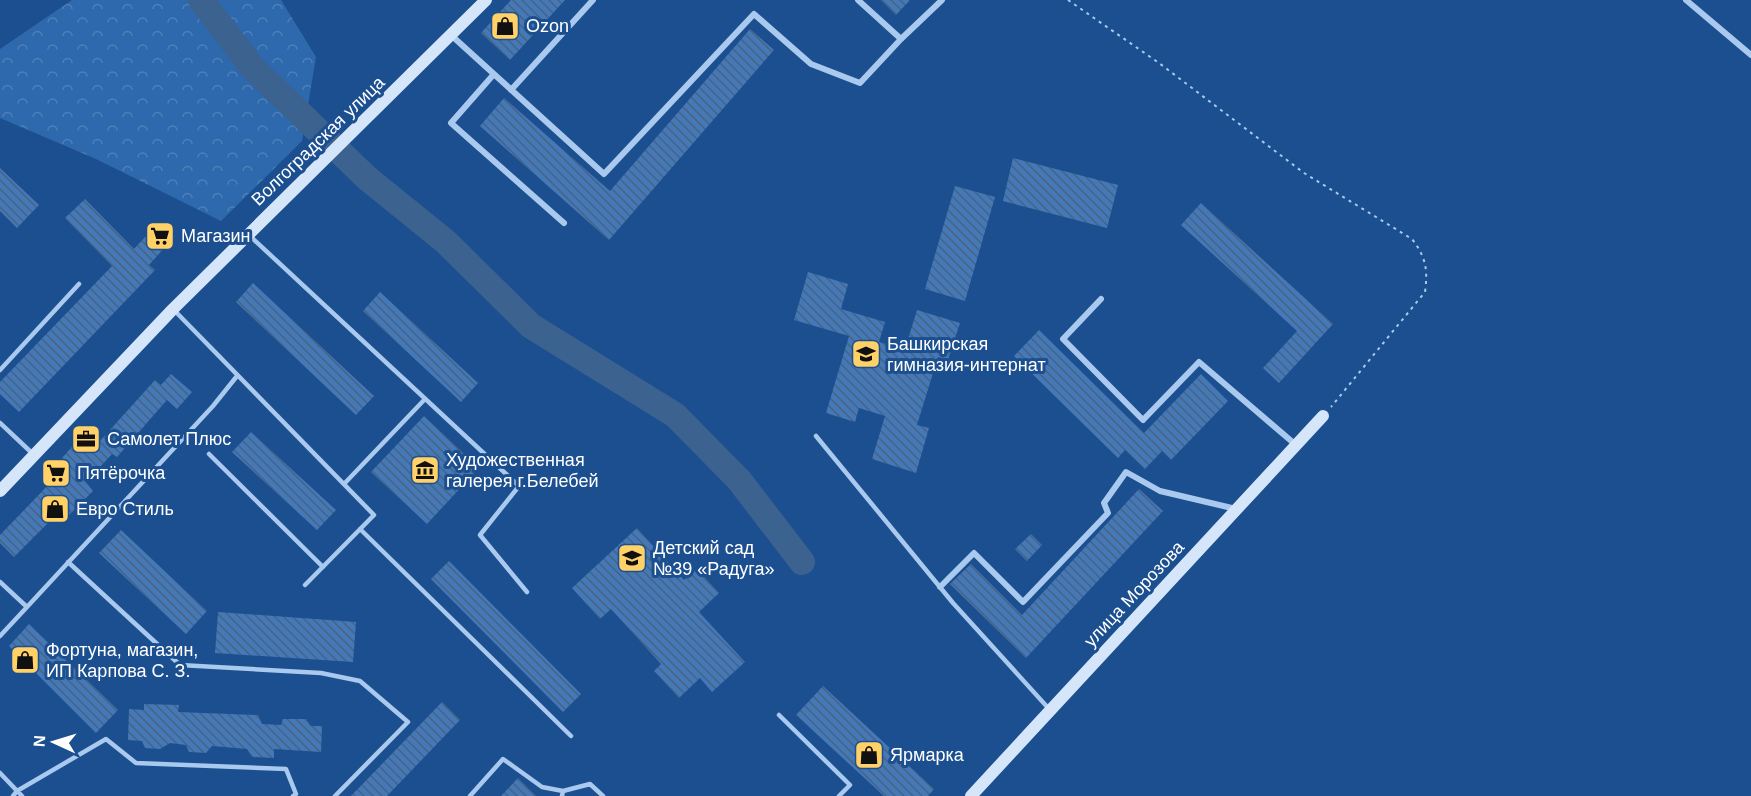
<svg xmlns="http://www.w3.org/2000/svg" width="1751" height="796" font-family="Helvetica,sans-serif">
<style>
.forest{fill:url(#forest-crowns)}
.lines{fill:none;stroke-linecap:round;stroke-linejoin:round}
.river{stroke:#3c6290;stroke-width:26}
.building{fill:url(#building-back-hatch)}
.path{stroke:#a9c9ee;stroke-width:2;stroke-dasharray:3 4.5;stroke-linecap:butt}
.lane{stroke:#a9c9ee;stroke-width:4.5}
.street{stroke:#a9c9ee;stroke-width:6}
.secondary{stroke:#d6e6fa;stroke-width:12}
.labels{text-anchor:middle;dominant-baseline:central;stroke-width:6;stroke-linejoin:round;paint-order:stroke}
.poi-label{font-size:18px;fill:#fff;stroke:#1b4f8f;text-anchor:start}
.street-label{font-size:18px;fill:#fff;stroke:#1b4f8f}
</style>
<defs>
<pattern id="forest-crowns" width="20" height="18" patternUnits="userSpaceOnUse" patternTransform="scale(1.5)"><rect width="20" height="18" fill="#2e69ad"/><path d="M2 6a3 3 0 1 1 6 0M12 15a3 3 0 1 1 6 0" fill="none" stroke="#4d80b9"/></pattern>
<pattern id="building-back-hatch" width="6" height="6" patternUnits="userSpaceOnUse" patternTransform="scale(1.5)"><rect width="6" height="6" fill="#4478b7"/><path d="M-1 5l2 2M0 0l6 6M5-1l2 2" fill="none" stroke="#486282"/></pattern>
</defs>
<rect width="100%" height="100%" fill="#1b4f8f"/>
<path class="forest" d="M72,0h209l35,57 -14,84 -81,80 -125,-62 -96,-41v-69z"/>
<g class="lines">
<path class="river" d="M201,0l51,67 115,111 79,64 85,84 144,89 64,65 63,82"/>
</g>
<path class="building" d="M511,0h54l-55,60 -29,-27z
M881,0h29l-14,15z
M750,29l24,21 -165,190 -129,-114 24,-28 106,93z
M1013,158l105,27 -11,43 -104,-27z
M0,168l39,37 -22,23 -17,-17z
M955,186l40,11 -30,104 -40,-12z
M85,199l49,50 25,-27 16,14 -26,29 6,5 -136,142 -19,-18v-12l112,-116 -47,-48z
M1201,203l132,121 -54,59 -16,-15 34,-37 -116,-106z
M808,272l40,12 -7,25 44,13 -6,20 26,7 12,-39 43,13 -12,37 -10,-3 -21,68 12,3 -13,45 -44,-14 13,-43 -26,-8 -4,14 -29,-9 23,-77 -55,-16z
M253,283l121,113 -18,19 -120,-113z
M380,292l98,91 -17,19 -98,-91z
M1039,330l105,103 57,-59 27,27 -57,59 -9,-9 -17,18 -20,-19 -7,8 -104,-102z
M171,374l21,18 -15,17 -10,-9 -50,57 -5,-3 -26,28 7,9 -25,25 -7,-6 -47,47 -14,-14v-8l53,-55 -6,-5 39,-44 13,11 56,-62 6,5z
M424,416l55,52 -52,56 -56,-52z
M251,432l85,78 -19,20 -85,-78z
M1139,489l24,22 -137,147 -76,-74 21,-20 51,51z
M637,528l47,52 13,-11 22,24 -20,19 46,50 -33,30 -12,-14 -21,20 -25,-27 7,-7 -50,-55 -11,10 -28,-31z
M121,530l86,81 -21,23 -87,-81z
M1031,534l11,11 -15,16 -12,-12z
M449,561l132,133 -18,18 -132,-133z
M218,612l138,10 -3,40 -138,-9z
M29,624l89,86 -22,23 -87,-87z
M823,686l111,103 -6,7h-44l-88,-81z
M442,702l18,18 -73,76h-36z
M144,704l35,1 -1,7 80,3 4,9 19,1 2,-6h23l5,7h11l-1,26 -47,-3v9l-22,-1 -5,-8 -35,-3 -6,7 -17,-1 -3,-7 -16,-2 -10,6 -15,-1 -3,-7 -14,-1 1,-31 15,1z
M518,778l18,18h-35z"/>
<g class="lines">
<path class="path" d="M1068,0l91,63 145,110 108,66c14,18 16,31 13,53l-94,115"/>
<path class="lane" d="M250,236l269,250 -39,49 47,57
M173,309l201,206 -69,70
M0,370l79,-86
M0,423l33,31
M816,436l137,167 97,107
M209,454l114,113
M344,484l81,-85
M360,529l211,207
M68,562l112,103 141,8 39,8 48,41 -73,74
M0,582l27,25 -27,29
M27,607l186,-201 24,-30
M779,715l71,70 -11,11
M0,773l22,23
M563,791l27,-7 13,12
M13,796l4,-5 89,-52 30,24 150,6 10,25 -3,2
M470,796l33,-37 39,28 21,4 -1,5"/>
<path class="street" d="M858,0l43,39 41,-39
M1686,0l65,55
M452,36l152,138 150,-160 57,50 49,19 41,-44
M494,74l-43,49 113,100
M511,90l82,-90
M1101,299l-38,40 80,81 56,-58 97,83
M940,587l34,-34 49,49 85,-89 -4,-10 22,-31 34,19 76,18"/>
<path class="secondary" d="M0,491l173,-182 313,-309
M971,796l352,-380"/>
</g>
<defs>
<g id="shop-square" transform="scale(1.5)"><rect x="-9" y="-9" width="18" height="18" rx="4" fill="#ffd166" stroke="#1b4f8f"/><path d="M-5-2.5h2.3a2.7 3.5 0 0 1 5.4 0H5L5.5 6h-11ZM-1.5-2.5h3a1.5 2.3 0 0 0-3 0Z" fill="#111"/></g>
<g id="supermarket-square" transform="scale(1.5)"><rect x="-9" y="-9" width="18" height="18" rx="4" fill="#ffd166" stroke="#1b4f8f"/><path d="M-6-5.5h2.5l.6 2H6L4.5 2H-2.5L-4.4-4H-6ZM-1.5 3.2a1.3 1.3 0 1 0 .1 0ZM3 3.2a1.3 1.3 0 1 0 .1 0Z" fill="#111"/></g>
<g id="school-square" transform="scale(1.5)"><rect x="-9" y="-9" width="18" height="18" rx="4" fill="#ffd166" stroke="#1b4f8f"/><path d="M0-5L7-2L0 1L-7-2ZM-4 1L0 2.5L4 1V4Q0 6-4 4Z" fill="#111"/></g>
<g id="office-square" transform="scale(1.5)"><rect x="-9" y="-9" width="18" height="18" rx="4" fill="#ffd166" stroke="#1b4f8f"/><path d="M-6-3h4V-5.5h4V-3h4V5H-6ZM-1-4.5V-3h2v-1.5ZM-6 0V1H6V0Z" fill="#111"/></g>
<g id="museum-square" transform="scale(1.5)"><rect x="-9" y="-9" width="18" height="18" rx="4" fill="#ffd166" stroke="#1b4f8f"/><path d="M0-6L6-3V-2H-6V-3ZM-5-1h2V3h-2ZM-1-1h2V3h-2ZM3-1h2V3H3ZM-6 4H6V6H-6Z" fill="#111"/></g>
</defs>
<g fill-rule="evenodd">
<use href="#shop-square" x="505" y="26"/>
<use href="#supermarket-square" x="160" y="236"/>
<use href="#school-square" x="866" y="354"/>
<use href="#office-square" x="86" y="439"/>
<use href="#museum-square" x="425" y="470"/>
<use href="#supermarket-square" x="56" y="473"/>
<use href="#shop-square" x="55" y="509"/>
<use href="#school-square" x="632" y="558"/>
<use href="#shop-square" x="25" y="660"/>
<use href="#shop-square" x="869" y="755"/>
</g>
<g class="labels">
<g class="poi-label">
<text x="526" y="26">Ozon</text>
<text x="181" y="236">Магазин</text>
<text x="887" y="344">Башкирская<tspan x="887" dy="21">гимназия-интернат</tspan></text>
<text x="107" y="439">Самолет Плюс</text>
<text x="446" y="460">Художественная<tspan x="446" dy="21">галерея г.Белебей</tspan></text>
<text x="77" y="473">Пятёрочка</text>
<text x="76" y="509">Евро Стиль</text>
<text x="653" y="548">Детский сад<tspan x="653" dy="21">№39 «Радуга»</tspan></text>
<text x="46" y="650">Фортуна, магазин,<tspan x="46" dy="21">ИП Карпова С. З.</tspan></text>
<text x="890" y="755">Ярмарка</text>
</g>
<g class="street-label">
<text transform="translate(318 141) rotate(-44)">Волгоградская улица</text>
<text transform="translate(1134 594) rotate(-47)">улица Морозова</text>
</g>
</g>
<g transform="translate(54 742) rotate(274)" stroke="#1b4f8f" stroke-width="4.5" paint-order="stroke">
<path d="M0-4.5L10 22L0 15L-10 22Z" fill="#ffffff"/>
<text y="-9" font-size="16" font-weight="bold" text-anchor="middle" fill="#ffffff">N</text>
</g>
</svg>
